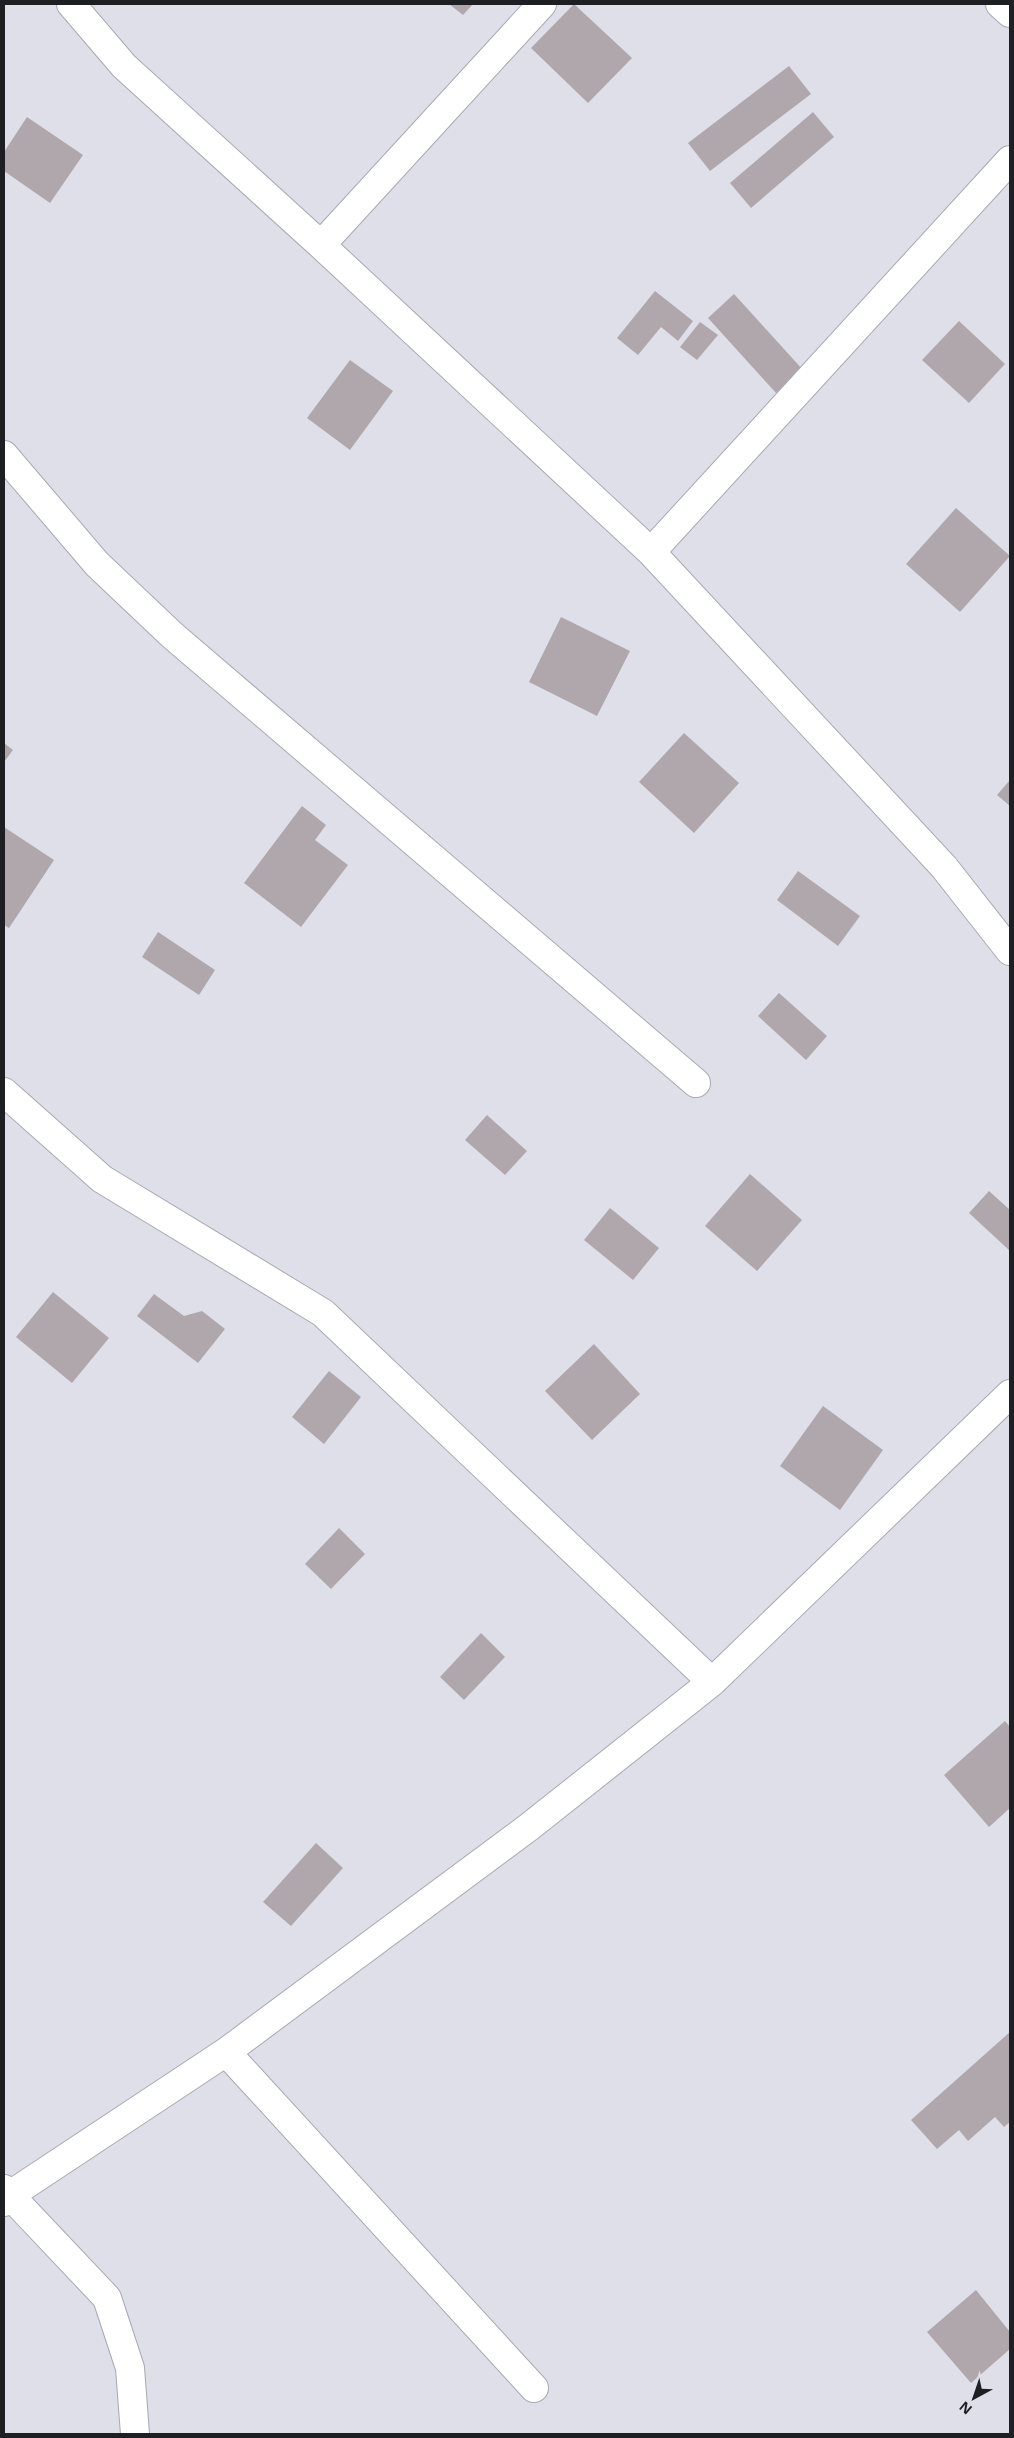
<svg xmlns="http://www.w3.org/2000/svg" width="1014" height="2438" font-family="'Noto Sans',sans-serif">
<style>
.building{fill:#b0a7ad}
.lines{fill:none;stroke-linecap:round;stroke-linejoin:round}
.minor-casing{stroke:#a8a9b3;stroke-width:30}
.minor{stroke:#fff;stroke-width:28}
</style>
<rect width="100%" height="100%" fill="#dedfe9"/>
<path class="building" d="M449,4h24l-10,11z
M574,4l58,54 -44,45 -57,-55z
M789,66l22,28 -101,77 -22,-28z
M813,112l21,25 -83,71 -21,-25z
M27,117l56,38 -33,48 -46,-32v-19z
M655,291l38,30 -15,20 -17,-14 -23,28 -21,-17z
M734,294l69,76 -27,23 -68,-75z
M959,321l46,43 -36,39 -47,-43z
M700,322l18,13 -21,25 -17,-13z
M350,360l43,31 -43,59 -43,-32z
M956,508l54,48 -50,56 -54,-48z
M561,617l69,34 -33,65 -68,-34z
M684,733l55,50 -45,50 -55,-51z
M4,743l9,7 -9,12z
M1010,780v26l-13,-11z
M302,806l24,19 -11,15 33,25 -47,62 -57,-44z
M4,827l50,33 -45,68 -5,-3z
M798,871l62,45 -22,30 -61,-46z
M158,932l57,38 -16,25 -57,-38z
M779,993l48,43 -21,24 -48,-44z
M487,1115l40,36 -22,24 -40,-35z
M750,1174l52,46 -45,51 -52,-45z
M989,1191l21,19v41l-41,-38z
M610,1208l49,40 -26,32 -49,-40z
M53,1292l56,46 -37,45 -56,-46z
M154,1294l30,22 18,-5 23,18 -27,34 -61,-47z
M594,1344l46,50 -48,46 -47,-49z
M329,1371l32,26 -37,47 -32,-27z
M823,1406l60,44 -43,60 -60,-44z
M339,1528l26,26 -34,35 -26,-25z
M481,1633l24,24 -41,43 -24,-23z
M1005,1721l5,6v81l-21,19 -45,-52z
M316,1843l27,25 -52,58 -28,-24z
M1010,2032v90l-6,5 -9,-10 -27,24 -9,-11 -22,19 -26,-29z
M976,2290l34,42v17l-39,34 -44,-51z"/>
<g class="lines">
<g class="minor-casing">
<path id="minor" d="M71,4l53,62 197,179 330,307 293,315 66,84
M1000,4l10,9
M321,245l221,-241
M4,455l93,109 75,71 524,448
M651,552l359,-392
M4,1092l98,87 221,134 389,369
M226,2052l308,336
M4,2189l103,109 23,70 5,66
M4,2202l6,-7 216,-143 303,-225 183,-145 298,-288"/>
</g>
<use href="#minor" class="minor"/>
</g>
<rect width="1014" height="2438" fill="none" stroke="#1e1f23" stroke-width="10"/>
<g transform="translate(974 2398) rotate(220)" stroke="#dedfe9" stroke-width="4" paint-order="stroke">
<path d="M0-4L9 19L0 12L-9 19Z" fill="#1e1f23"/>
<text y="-8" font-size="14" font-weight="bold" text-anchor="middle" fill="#1e1f23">N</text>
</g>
</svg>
